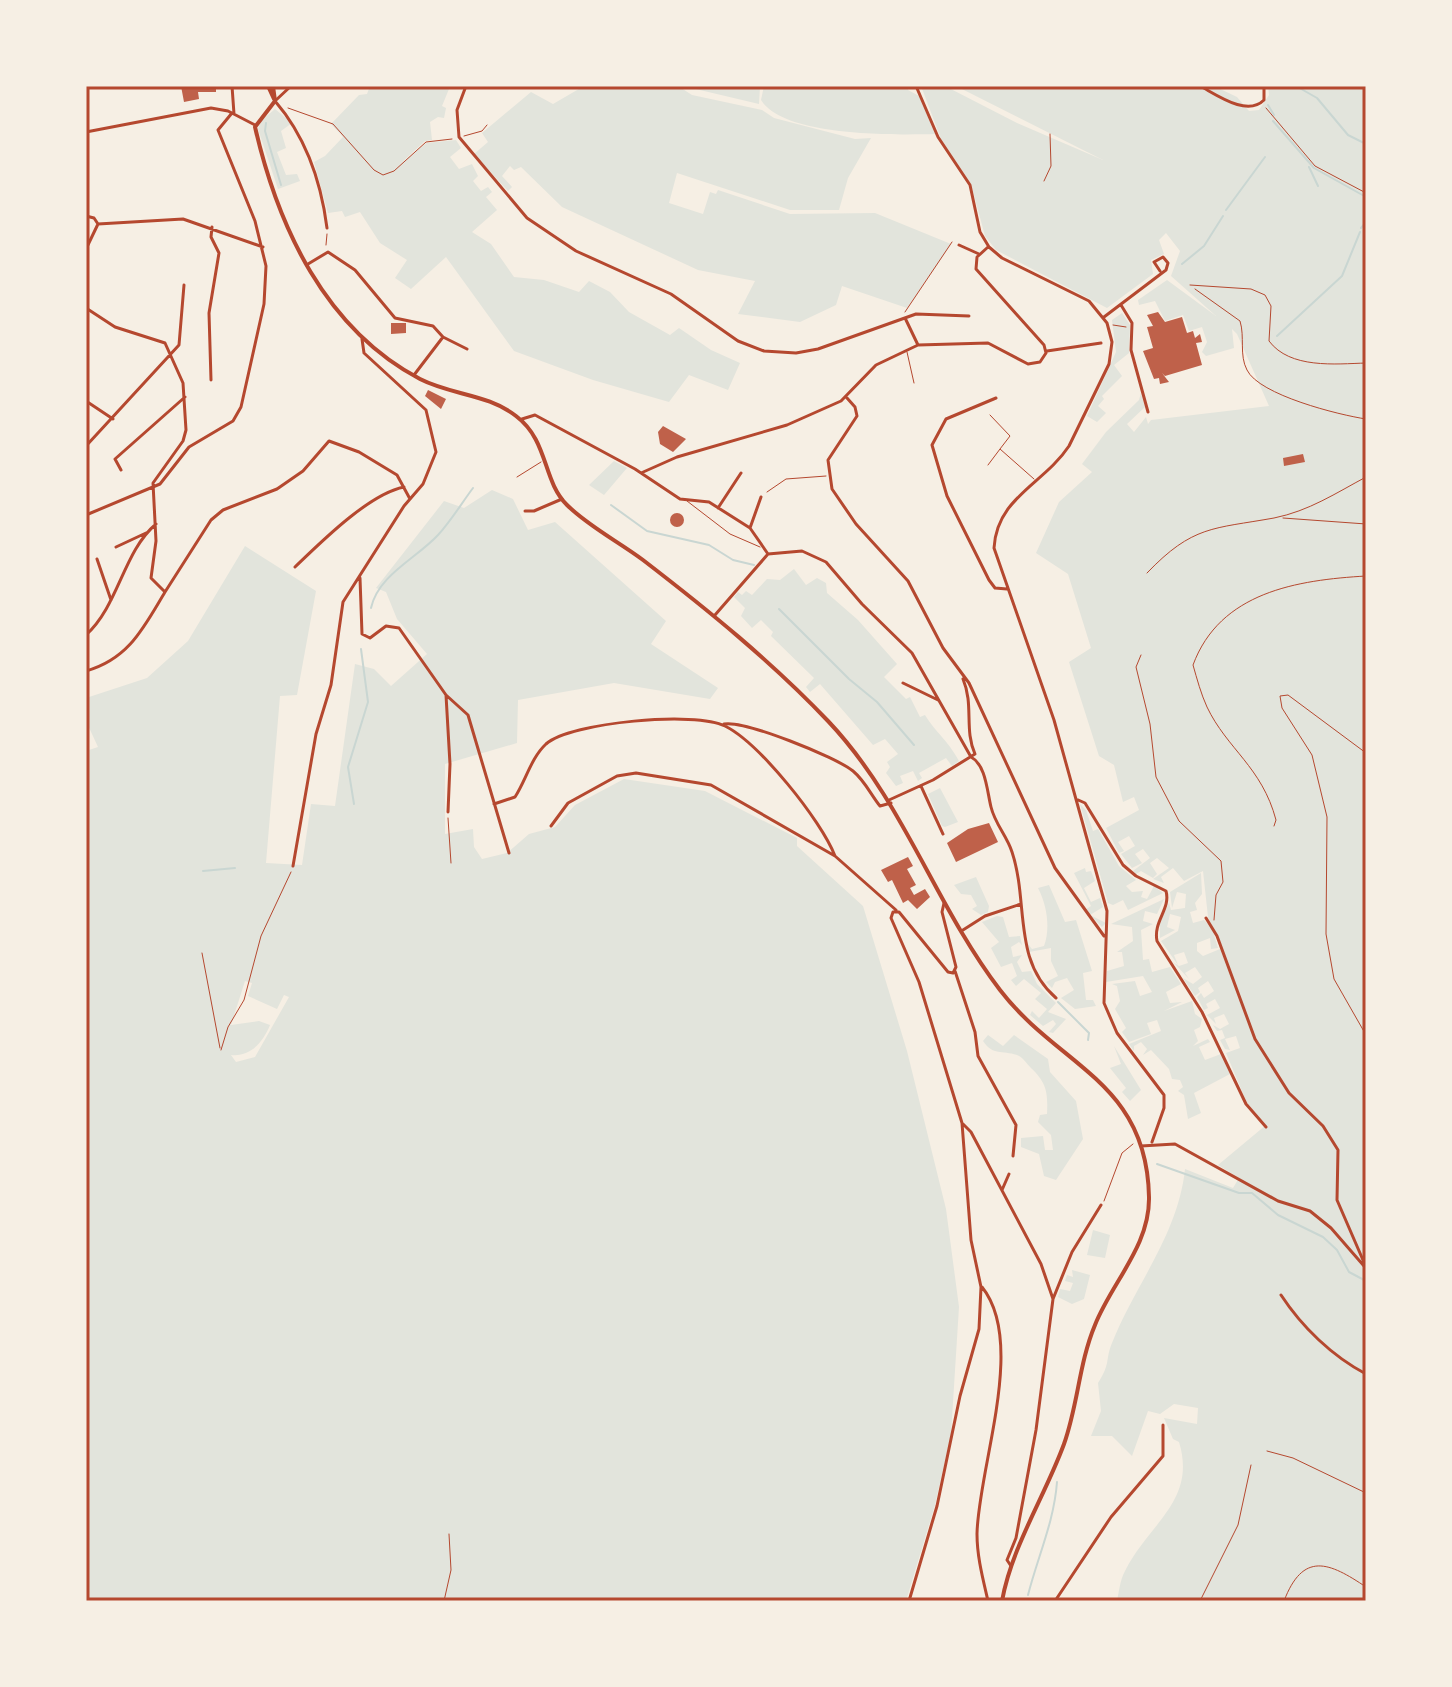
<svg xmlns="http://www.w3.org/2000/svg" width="1452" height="1687" font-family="Commissioner,sans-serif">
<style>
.green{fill:#e2e4dc;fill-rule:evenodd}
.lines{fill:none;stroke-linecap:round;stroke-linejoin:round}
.stream{stroke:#c9d6d2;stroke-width:2}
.building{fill:#bf614a}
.path{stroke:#b5482f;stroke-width:1}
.service{stroke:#b5482f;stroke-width:1}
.minor{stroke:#b5482f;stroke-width:3}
.secondary{stroke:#b5482f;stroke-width:4}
.neatline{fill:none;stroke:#b5482f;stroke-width:3}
</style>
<rect width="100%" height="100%" fill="#f6efe4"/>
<path class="green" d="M370,86l79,3 -7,17 4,2 -2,10 -6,-1 -8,5 2,18 -7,1 -27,25 28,-23 30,-3 5,8 -11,9 9,12 13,-5 6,12 -5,5 8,10 7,-4 4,5 -6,5 11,13 -25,22 19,12 23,33 30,3 35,12 10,-11 21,11 19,20 41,23 9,-7 32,22 29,13 -12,27 -39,-15 -20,27 -76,-22 -79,-29 -68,-94 -35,32 -16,-11 12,-18 -27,-17 -20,-31 -15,5 -3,-6 -14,2 -14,-51 11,-6 18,-19 -12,-13 28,-29 8,-1z
M584,86h94l14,9 70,15 12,8 81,21 16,-1 -23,40 -9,32h-49l-113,-37 -8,30 34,11 7,-22 6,2 2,-4 72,24 85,-1 76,31 -44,64 -65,-22 -6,19 -36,17 -62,-8 17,-33 -57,-11 -136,-63 -41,-40 -7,3 -4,-4 -8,10 10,11 -4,4 -34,-37 14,-12 -6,-9 49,-41 22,12z
M683,86h77l-1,18z
M764,86h145l-1,4 11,6 16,38c-40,1 -151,3 -174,-34z
M921,86h24l72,37 86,37 -147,-74h258l23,11 12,14 10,-1 10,-15 -1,-9h98v1515h-249c2,-9 3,-21 8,-30 24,-48 72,-70 54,-129l-6,-3 -9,-21 33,6 1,-16 -24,-4 -14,10 -12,-3 -16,45 -20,-20h-21l10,-25 -3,-28c13,-20 7,-23 14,-40 24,-60 66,-108 73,-174l48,19 6,-10 -21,-13 48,-40 -19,-22 -21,-50 14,-5 -4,-12 -11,3 5,11 -5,-1 -5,-9 5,-2 -3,-8 -5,1 -4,-6 7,4 9,-5 -5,-10 -10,4 2,6 -9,-9 13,-7 -5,-9 -9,5 2,4 -4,2 -7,-13 4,-4 3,5 10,-7 -6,-10 -10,7 2,4 -5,4 -12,-18 10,6 9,-7 -7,-10 -10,6 4,6 -16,-17 6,4 9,-3 -4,-11 -10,3 4,10 -17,-24 17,-10 3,-14 -11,-3 -3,13 8,3 -15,8v-16l9,-19 2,7 14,-2 1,-14 -9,-2 -5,16 -2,-16 31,-19 1,21 -7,9 2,7 -7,2 3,11 11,-3 8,8 6,20 -7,1 -1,-11 -13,5v8l6,5 17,-7 8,17 -20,-49 -5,-46 -19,10 -11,-13 -12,9 3,6 -11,-4 16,-11 -12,-10 -7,5 7,11 -4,4 -12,-7 -5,3 -3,-3 17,-13 -7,-9 -8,5 7,9 -10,5 -11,-14 14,-8 -6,-10 -11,6 6,9 -5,2 -13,-25 33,-18 -5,-13 -11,5 -9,-37 -15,-9 -30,-94 22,-14 -23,-74 -32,-21 23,-51 33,-30 -10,-8 24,-32 33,-32 2,-7 4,14 -18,17 7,8 12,-15 2,7 3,-4 118,-14 -32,-72 -5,-5 2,19 -28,8 -4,-4 5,-10 -5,-15 -13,4 -6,-16 -18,6 -10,-20 -16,4 -1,-5 29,-20 49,36 -45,-40 9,-25 -14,-18 -7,7 5,14 -13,6 2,14 -46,34 -111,-58 -11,-14 -14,-52 -30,-45z
M275,109l17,14 -11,8 5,17 -9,4 9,23 11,-1 3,7 -22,8 -20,-60 3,-8z
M1122,313l8,12 -1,28 -15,12 8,11 -20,20 2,3 -6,7 8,7 -9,9 -10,-6 29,-64 -4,-32z
M614,461l13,7 -23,27 -15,-10z
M492,490l21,9 15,31 27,-8 111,99 -15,23 67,44 -8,11 -96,-16 -96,17 -1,43 -72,21v70l28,-5 1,18 8,12 25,-6 22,-19 26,-7 20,-22 49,-26 81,12 92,47v8l66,60 44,145 39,158 13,98 -8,127 -16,71 -29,96h-820v-850l12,-4 -12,-26v-23l61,-20 41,-37 57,-95 71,45 -19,104 -17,1 -14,167 36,2 9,-61 24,2 20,-142 19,5 17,17 36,-32 -30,-35 -11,-27 -10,-4 68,-87 20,7zM245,981l7,2 -4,13 29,13 7,-14 5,2 -34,60 -19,5 -5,-7c20,2 32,-13 39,-30l-11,-4 -28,4z
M794,569l12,16 11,-7 9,5 1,10 31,27 39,44 -13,13 22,22 4,-2 10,20 5,-2c11,18 22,24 34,46l-7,5 -6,-8 -27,15 3,5 -4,3 -5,-10 -13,5 3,7 -7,3 -10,-13 4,-6 -3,-5 11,-8 -13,-15 -12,6 -53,-61 -10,8 -4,-5 8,-9 -43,-42 2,-4 -12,-12 -9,8 -11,-12 4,-8 -11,-11 4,-5 4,3 4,-4 6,4 15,-16 13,1z
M940,788l18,34 -13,5 -3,-1 -14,-32z
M1080,804l6,6 7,21 5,-2 21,37 17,14 -10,6 6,6 11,-1 -2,6 6,2 7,-13 9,7 -35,17 -5,-10 -10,5 -5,-2z
M1085,868l1,4 5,-1 4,10 -11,7 7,14 9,-4 3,9 -13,8 16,8 -4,4 -17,-17 6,-4 -17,-33z
M976,877l13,29 -1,6 -7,3 -9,-6 5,-3 -6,-11 -10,-1 -7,-9z
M1049,885l16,37 11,-2 16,51 -9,2 3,27h7l3,6 -21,3 -14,-11 13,-8 -7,-12 -12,4 -3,6 -6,-6 12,-6 -7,-15v-13l-22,4 -1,-8 4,5 12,-3c6,-16 4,-39 -6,-58z
M1164,899l-7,15 -12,-3 -2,10 10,3 -12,6 2,30 6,-1 3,13 18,-5 11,17 -15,8 4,11 12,-1 -18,9 28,-10 3,13 7,5 -2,8 -6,3 4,11 -5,5 15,-7 2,3 -11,5 6,13 16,-6 9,20 -36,19 7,20 -13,6 -4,-24 -6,-4 5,-4 -3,-7 -8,-1 -3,-10 -18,-19 -8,5 4,-6 -6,-7 -7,4v5l-5,-7 32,-13 -4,-11 -10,3 4,11 -22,8 -7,-10 4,-4 -11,-19 5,-8 -3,-15 -5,-2 23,-3 5,15 12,-4 -9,-16 -37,6 1,-11 17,-5 -2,-14h-5l16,-11 -1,-14 -21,-3z
M997,916l6,1 6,20 11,-1 2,9 -3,-3 -8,5 2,10 9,-2 -5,7 5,10 9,-1 6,13 19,19 -8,9 18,7 -13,14 -4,-1 7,-8 -3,-4 -10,6 -13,-11 2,-4 7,7 8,-9 -12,-10 6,-6 -17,-14 -8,7 -5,-6 6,-4 -5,-13 -11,4 -10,-19 8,-6 -17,-20z
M988,1035l15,11 11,-11 34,24 2,13 26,29 7,38 -27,41 -12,-4 -5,-22 -18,-7v-9l22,-2 2,14h8l-2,-15 -13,-13 2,-7 7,-1c1,-21 0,-31 -16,-46 -5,-5 -8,-11 -14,-13 -15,-5 -24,1 -34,-14z
M1114,1046l27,44 -11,11 -8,-9 4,-4 -16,-20 11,-4z
M1093,1230l17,5 -5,23 -18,-3z
M1072,1270l18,5 -6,24 -12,5 -14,-7 2,-8 10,2 3,-8 -8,-2 2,-6 6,2z"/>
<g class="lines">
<path class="stream" d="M1296,86l21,12 31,37 18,9
M1268,105l6,10
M1273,121l41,47 52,29
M266,123l-1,8 16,54
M1309,167l9,19
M1226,210l39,-53
M1361,228l5,-6
M1182,264l22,-18 19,-30
M1277,336l65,-60 18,-44
M611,505l36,26 62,14 24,15 21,5
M371,608c7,-33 46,-50 67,-73 13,-14 23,-31 35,-47
M779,609l70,70 28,23 37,43
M354,804l-6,-37 20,-65 -7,-53
M203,871l32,-3
M1058,1002l31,31 -1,7
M1157,1164l82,29h13l26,22 45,22 14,13 12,22 17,9
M1028,1595c10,-39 26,-73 29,-113"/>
</g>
<path class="building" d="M181,86h35v6h-18l1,7 -15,3z
M1158,312l7,10 17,-5 5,16 6,-2 2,7 5,-4 2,8 -6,1 6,22 -37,11 -3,-3 7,9 -9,2 -1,-6 -5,1 -11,-28 10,-3 -6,-21 6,-1 -6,-11z
M391,323h15v10l-15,1z
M428,390l18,9 -5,10 -16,-13z
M663,426l23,13 -13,13 -13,-8 -2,-12z
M1303,454l2,8 -21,4 -1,-8z
M670 520a7 7 0 1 1 14 0a7 7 0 1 1-14 0Z
M989,823l9,19 -42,20 -9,-19 21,-14z
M908,857l5,9 -6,3 9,16 -6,3 4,7 11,-6 5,8 -13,12 -9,-9 -5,3 -11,-23 -4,2 -7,-12z"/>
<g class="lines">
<path class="path" d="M288,108l45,16 41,46 9,5 11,-4 32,-29 26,-3
M1266,108l49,58 51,27
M464,136l18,-5 5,-6
M1044,181l7,-15 -1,-32
M326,245l1,-11
M1190,285l61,4 14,6 6,11 -2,35c21,28 66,23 97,22
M1195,289l45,32c5,16 -1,34 7,49 12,25 92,45 119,49
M905,312l47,-70
M1113,325l13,2
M767,492l19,-13 40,-3
M1283,518l83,6
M1147,573c46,-48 66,-44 127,-55 35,-7 62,-25 92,-41
M1141,655l-5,12 14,57 6,53 23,44 42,40 2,21 -7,13 -2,25
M1366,753l-78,-58 -8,1 2,12 30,47 15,62 -1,117 8,45 32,56
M448,818l3,45
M1274,826l2,-6c-14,-53 -49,-71 -69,-113 -6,-13 -10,-28 -14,-42 27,-73 104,-85 173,-89
M202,953l18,95
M221,1050l7,-23 16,-27 17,-64 30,-64
M1104,1201l18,-48 11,-9
M1267,1451l26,7 73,35
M444,1601l7,-31 -2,-36
M1200,1601l38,-76 13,-60
M1284,1601c19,-50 45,-39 82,-14"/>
<path class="service" d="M907,352l7,31
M990,415l20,21 -10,13
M988,465l12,-16 34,30
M517,477l24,-15
M687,501l43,33 30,13"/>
<path class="minor" d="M232,86l2,28
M291,86l-16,15c31,36 46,80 52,127
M466,86l-9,24 2,27 68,81 49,33 95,43 67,47 26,10 32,2 22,-4 98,-35 53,2
M916,86l22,51 32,48 10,47 9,15 13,11 87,43 18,22 5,19 -3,22 -40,82c-25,38 -72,51 -75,102l60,172 53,191 -3,92 13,30 47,62v13l-12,34
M1200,86c17,9 47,31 64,14v-14
M86,132l125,-24 17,3 27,14
M86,216l8,2 4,6
M98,224l85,-5 80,28
M959,245l20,9
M86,249l12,-25
M308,264l20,-12 27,18 40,48 38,8 10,11 24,12
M1121,305l11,18 -1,27 17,62
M86,308l29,19 50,16 18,40 3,47 -3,11 -30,42 3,58 -5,37 14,14 46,-72 12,-10 54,-21 26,-18 26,-30 30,11 38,23 13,24
M1104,317l62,-47 2,-7 -5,-6 -9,5 6,9
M906,320l12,25
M1047,351l54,-8
M414,375l29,-38
M211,380l-2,-67 10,-60 -8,-16 1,-10
M847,398l8,9 2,9 -29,44 4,29 24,35 52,57 35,67 26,35 86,185 49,68
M996,398l-50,21 -14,26 15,51 42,84 6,8 12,1
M86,401l27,18
M522,419l13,-4 100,54 45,30 29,3 41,26 18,26
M86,446l93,-101 5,-60
M121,470l-6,-11 70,-62
M641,473l36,-16 110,-32 54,-24 35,-36 42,-20 70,-2 40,21 12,-2 6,-9 -2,-8 -68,-76 1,-12 11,-10
M718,508l23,-35
M525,511h9l28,-12
M86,515l74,-31 29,-37 44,-26 8,-14 23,-103 2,-38 -11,-45 -37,-91 14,-17
M750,528l11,-31
M116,547l30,-14
M768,554l34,-3 24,11 36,42 50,49 59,104c15,8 16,34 20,50 4,17 16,29 21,45 17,51 0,108 44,146
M97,559l14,41
M295,567c26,-25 74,-73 109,-80
M360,578l2,56 8,4 16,-12 13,2 47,67 4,69 -2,48
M715,615l53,-61
M86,635c33,-30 37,-83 70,-111
M86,671c43,-12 58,-44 79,-79
M903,683l35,17
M446,695l22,20 41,138
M724,724c20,-4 112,33 129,47 12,10 18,24 27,35l11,-3
M921,786l22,48
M1076,799l9,4 38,62 13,11 30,15c5,18 -13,30 -9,50l45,71 44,92 20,23
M889,800l44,-20 42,-26c-11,-24 -1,-49 -12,-75
M494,804l21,-7c11,-17 16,-39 31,-53 25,-22 150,-33 179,-18 34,17 96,94 110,130
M551,826l17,-23 49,-27 19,-3 75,12 124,71 61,54
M293,866l23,-132 15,-49 12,-83 61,-96 19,-22 13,-32 -10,-42 -62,-57 -2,-14
M1206,918l11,18 38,103 34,54 34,33 15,24 -1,50 29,67
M963,930l22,-14 36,-12
M955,971l20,61 3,24 38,69 -3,31
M963,1124l8,8 70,132 12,35 -17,131 -20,108 -9,22 4,6
M1141,1146l34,-2 103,57 32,10 21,17 33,38
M1002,1190l7,-16
M982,1287c45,56 -4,181 -5,247 0,23 6,45 11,67
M1281,1295c21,32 51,61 85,79
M1053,1299l19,-47 29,-47
M909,1601l28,-95 23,-110 19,-67 2,-42 -10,-47 -9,-117 -43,-141 -28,-64 2,-6h6l49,60 5,1 3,-6 -14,-55 2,-9
M1055,1601l56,-84 52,-61v-31"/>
<path class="secondary" d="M268,86l6,13
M273,86l2,15 -20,26c23,100 70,202 165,252 31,16 68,15 96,37 33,25 26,64 51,89 21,21 52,37 76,55 65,50 129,102 185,161 75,79 107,184 172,269 59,77 147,91 149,207 1,49 -37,85 -54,128 -16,38 -17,80 -31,119 -19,52 -52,102 -62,157"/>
</g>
<rect width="1452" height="1687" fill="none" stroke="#f6efe4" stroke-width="176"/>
<rect x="88" y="88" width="1276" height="1511" class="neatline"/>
</svg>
